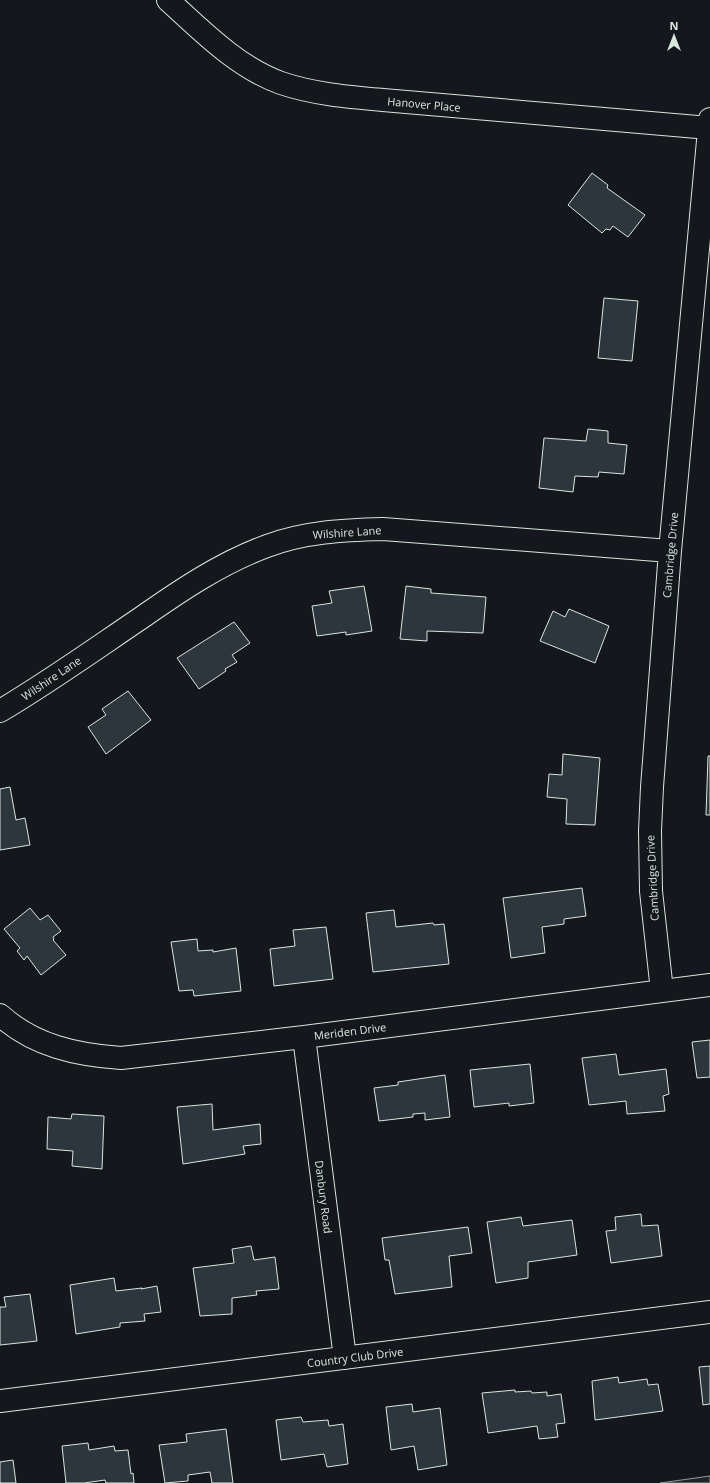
<svg xmlns="http://www.w3.org/2000/svg" width="710" height="1483" font-family="'Open Sans',sans-serif">
<style>
.green{fill:#202428;stroke:#939e99}
.building{fill:#2c363c;stroke:#d8e6dc}
.lines{fill:none;stroke-linecap:round;stroke-linejoin:round}
.minor-casing{stroke:#d8e6dc;stroke-width:24}
.minor{stroke:#14181c;stroke-width:22}
.labels{text-anchor:middle;dominant-baseline:central;stroke-width:3;stroke-linejoin:round;paint-order:stroke}
.street-label{font-size:11px;fill:#d8e6dc;stroke:#14181c}
</style>
<rect width="100%" height="100%" fill="#14181c"/>
<path class="green" d="M710,1476v7h-50z"/>
<path class="building" d="M592,173l16,12 -1,3 38,27 -17,22 -15,-11 -3,4 -4,-1 -4,4 -34,-28z
M604,298l34,3 -6,60 -34,-3z
M588,429l20,2v12l19,2 -3,29 -25,-2 -1,5 -23,-1 -2,16 -34,-4 5,-50 42,3z
M364,586l8,45 -26,4v-3l-29,4 -5,-30 20,-3 -3,-12z
M406,586l25,3v4l55,4 -3,36 -56,-2v10l-27,-2z
M569,609l40,17 -14,37 -55,-22 13,-30 12,6z
M234,622l16,21 -18,12 5,7 -12,7 1,2 -27,18 -22,-31z
M128,691l23,29 -45,34 -18,-27 18,-12 -4,-6z
M563,754l37,4 -5,67 -29,-1 1,-25 -20,-2 2,-23 13,1z
M708,756h2v59h-4z
M10,787l6,33 9,-2 5,27 -30,5v-61z
M582,888l4,28 -22,3v5l-22,3 3,26 -34,5 -8,-60z
M30,908l10,12 8,-5 13,16 -8,6 1,2 -1,1 13,15 -25,20 -14,-19 -3,4 -7,-9 3,-3 -16,-19z
M394,910l2,17 37,-4 1,2 10,-1 5,40 -76,8 -7,-59z
M326,927l7,52 -59,7 -4,-37 25,-3 -2,-16z
M197,939l1,12 15,-1v2l23,-4 5,43 -47,5 -1,-6 -14,1 -8,-49z
M710,1040v37l-13,1 -5,-36z
M616,1054l3,21 47,-6 3,25 -6,2 2,15 -38,3 -1,-13 -37,4 -7,-47z
M530,1064l4,39 -25,3v-3l-35,4 -4,-37z
M445,1075l5,42 -25,3v-7l-12,1v3l-34,4 -5,-33 24,-3v-3z
M212,1104l1,26 47,-6 1,20 -18,2 2,8 -62,10 -6,-57z
M72,1114l32,2 -2,53 -30,-3 1,-15 -26,-2 1,-32 23,2z
M641,1214l1,12 16,-1 4,31 -51,7 -5,-32 10,-1 -1,-13z
M521,1217l2,9 49,-6 5,35 -49,7v16l-32,5 -9,-61z
M468,1227l4,26 -23,3 3,31 -57,7 -6,-34h-4l-3,-22z
M251,1246l3,14 21,-3 4,32 -23,2 1,4 -25,3v16l-32,2 -7,-48 41,-5 -2,-14z
M114,1278l2,13 26,-3 -1,1 16,-3 4,26 -17,2 1,7 -25,2v4l-44,7 -6,-49z
M30,1294l7,47 -37,4v-38h6l-2,-10z
M710,1366v38l-7,1 -4,-38z
M618,1377l1,6 28,-4 1,6 10,-1 5,27 -68,9 -3,-39z
M515,1390v2l16,-1 1,2 15,-1v4l14,-2 4,29 -9,1 2,13 -19,2 -2,-13 -49,7 -6,-40z
M412,1404l1,8 27,-4 7,57 -29,5 -4,-24 -23,4 -5,-43z
M301,1417l2,5 25,-2 1,6 14,-2 5,40 -21,3 -3,-13 -43,6 -5,-40z
M226,1429l7,54h-21l-2,-11 -22,3v6l-23,2 -6,-38 28,-3 -1,-8z
M88,1443l1,7 25,-4 1,5 13,-1 3,24 2,-1 1,10h-28l-1,-3 -21,3h-18l-4,-37z
M13,1460l3,23h-16v-21z"/>
<g class="lines">
<g class="minor-casing">
<path id="minor" d="M168,0c33,30 70,68 113,83 32,11 68,14 102,17l326,28
M0,711c49,-29 95,-62 141,-93 40,-28 80,-55 126,-72 37,-14 76,-16 116,-17l287,22
M662,991l-11,-100 -1,-60 2,-44 18,-236 40,-432
M0,1015c34,31 77,40 121,43l183,-21 406,-52
M304,1037l41,321
M0,1401l710,-89"/>
</g>
<use href="#minor" class="minor"/>
</g>
<g class="labels">
<g class="street-label">
<text transform="translate(424 104) rotate(5)">Hanover Place</text>
<text transform="translate(347 532) rotate(-4)">Wilshire Lane</text>
<text transform="translate(670 555) rotate(-85)">Cambridge Drive</text>
<text transform="translate(51 678) rotate(-34)">Wilshire Lane</text>
<text transform="translate(652 878) rotate(-93)">Cambridge Drive</text>
<text transform="translate(350 1031) rotate(-7)">Meriden Drive</text>
<text transform="translate(324 1197) rotate(83)">Danbury Road</text>
<text transform="translate(355 1357) rotate(-7)">Country Club Drive</text>
</g>
</g>
<g transform="translate(674 36)" stroke="#14181c" stroke-width="3" paint-order="stroke">
<path d="M0-3L7 15L0 10L-7 15Z" fill="#d8e6dc"/>
<text y="-6" font-size="11" font-weight="bold" text-anchor="middle" fill="#d8e6dc">N</text>
</g>
</svg>
